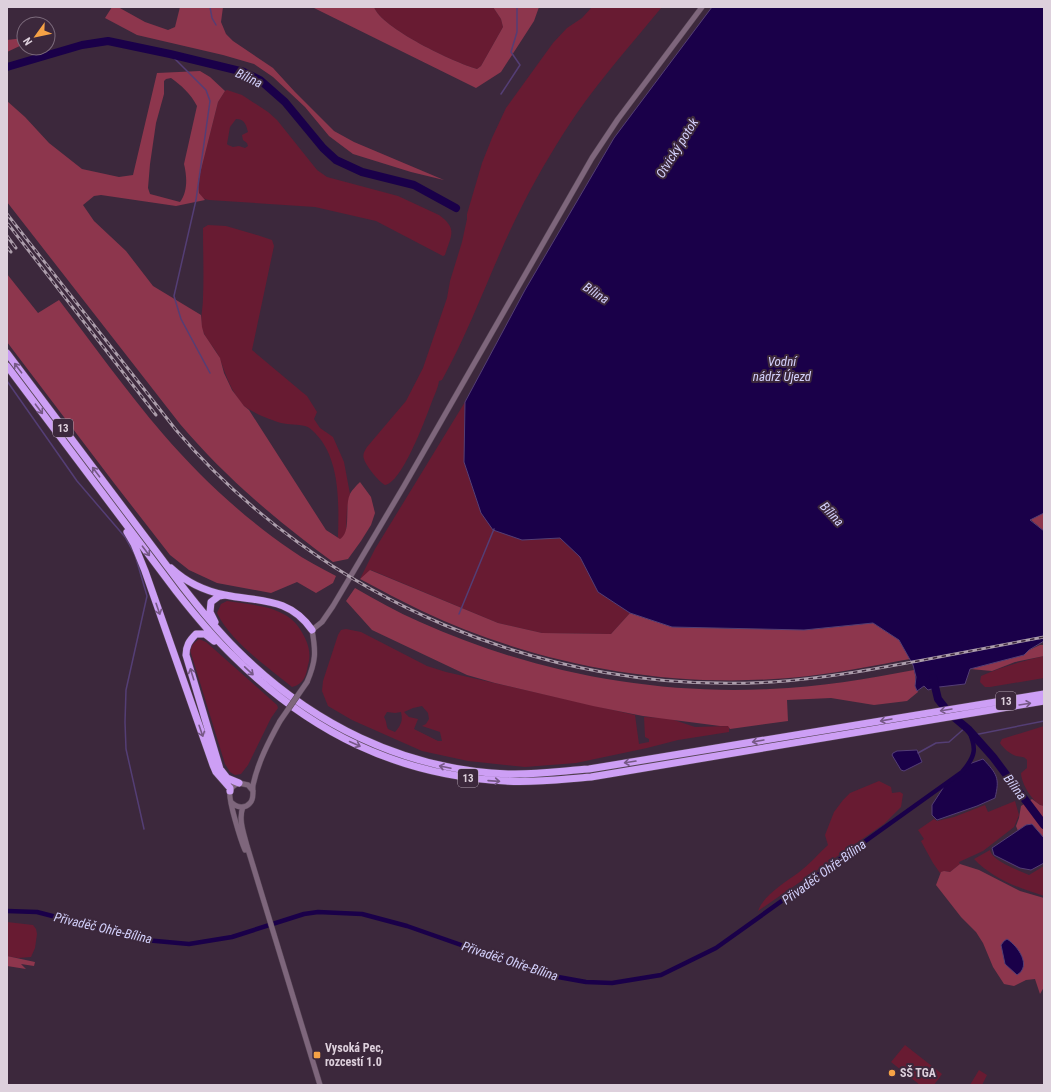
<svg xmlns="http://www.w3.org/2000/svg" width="1051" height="1092" font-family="'Roboto Condensed',sans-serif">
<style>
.green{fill:#681b32;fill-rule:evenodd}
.forest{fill:#8d364d;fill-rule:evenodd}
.water{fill:#1a0049;stroke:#543e75}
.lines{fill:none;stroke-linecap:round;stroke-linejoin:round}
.stream{stroke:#543e75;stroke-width:1.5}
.canal{stroke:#1a0049;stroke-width:4.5}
.river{stroke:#1a0049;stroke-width:8}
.minor-casing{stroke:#574656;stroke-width:6}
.highway-casing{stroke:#574656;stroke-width:8}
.minor{stroke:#7e667c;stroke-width:5}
.highway{stroke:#cd9ff5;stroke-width:7}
.rail-casing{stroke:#ac9dab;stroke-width:3}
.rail{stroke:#3c283c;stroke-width:1.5;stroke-dasharray:4.5;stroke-linecap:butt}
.minor-bridge-casing{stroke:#574656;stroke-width:6;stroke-linecap:butt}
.minor-bridge{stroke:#7e667c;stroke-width:5}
.oneway{stroke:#765886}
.poi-dot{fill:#f6a246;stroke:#3c283c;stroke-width:1.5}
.labels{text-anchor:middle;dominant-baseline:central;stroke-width:4;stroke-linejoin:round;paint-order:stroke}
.shield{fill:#3c283c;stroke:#ad9eac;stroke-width:1}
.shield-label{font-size:11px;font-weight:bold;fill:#ddd0dc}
.poi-label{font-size:12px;font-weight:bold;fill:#ddd0dc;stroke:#3c283c;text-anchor:start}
.water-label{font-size:13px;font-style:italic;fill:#d3d0fb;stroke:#3c283c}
</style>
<rect width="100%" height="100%" fill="#3c283c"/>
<path class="green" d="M374,7h119l8,12 2,8 -22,39 -4,3c-22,-6 -96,-41 -103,-62z
M592,7h70c-29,35 -59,69 -85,106 -19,28 -37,58 -53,89 -30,58 -50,120 -82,178l-3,1c-1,7 -5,15 -8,23 -6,16 -29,79 -46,81 -6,-3 -19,-19 -21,-26 -2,-4 1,-9 3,-12l39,-46 17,-33 24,-70 3,-17 12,-39 5,-23v-5l15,-51 10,-25 14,-30 47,-65 14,-15 15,-10z
M227,90l15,5 26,17 9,8 40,50 10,7 71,19 41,19c19,14 12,20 6,40l-2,1 -2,-1 -65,-34 -61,-14 -106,-7c-10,-1 -11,-9 -11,-18l20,-80 7,-11zM236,119c9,0 10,6 12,13l-6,3 1,5 4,3 1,3 -3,2 -6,-2 -6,1 -5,-2 -1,-1 3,-17z
M208,225l18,1 31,9 15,5 2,6 -22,104 50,42 5,4 10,16 -3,7 6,9 13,9 11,25 6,32 -3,15 -1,22 -3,7 -3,1 -2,-1v-2c1,-33 2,-78 -23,-103 -3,-3 -6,-6 -10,-7 -7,-2 -16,-1 -24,-3 -9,-3 -31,-11 -38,-18 -12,-14 -17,-29 -23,-46 -4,-11 -15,-19 -18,-31 -2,-10 1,-20 1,-30 1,-23 0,-46 0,-70z
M465,402l-1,60 58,78 38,-2 20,19 18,35 32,21 -19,21 -69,-1 -44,-10 -127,-53 -11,9 15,-30z
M227,601c30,5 64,4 78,37 4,8 6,18 3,27 -2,11 -4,19 -16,22 -24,-20 -61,-45 -75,-74l4,-9z
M346,629l15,3 66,34 19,6 189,43 4,29 10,-2v-3l-4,-2 -1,-20 24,1 27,9 34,-1v6l-51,8 -31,8 -71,15 -51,4 -57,-6 -46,-10 -70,-31 -24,-14 -6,-15 1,-10 15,-46 3,-5zM422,706l6,7 1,6 -3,5 -4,2 18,6 2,9h-4l-24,-12 4,-10 -9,-2 -5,-5 9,-4zM387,712l8,1 6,-1c2,9 0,13 -6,20l-7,-3c-2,-4 -1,-7 -4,-12z
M199,639l7,3 71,63 1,3 -7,10 -23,47 -7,9 -6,1 -5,-3 -5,-8 -35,-114 3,-6z
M1044,656v22l-54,9h-5l-5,-5 1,-6c20,-9 41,-15 63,-20z
M1044,726v80c-11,-2 -23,-23 -23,-33l6,-5v-8c-3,-4 -6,-3 -11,-4 -6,-2 -13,-8 -16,-13l2,-4z
M879,781l12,6 1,6 8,-1 3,2 -2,13 -17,17 -126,87c5,-15 27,-29 40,-38 11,-8 20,-19 30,-28l-3,-10 9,-23 9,-12 7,-7z
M1015,801l4,14 -5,12 -31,24 -24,11 1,2 -10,8 -6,-1 -4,2 -7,-10 -11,-20 -1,-2 3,-2 -6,-9 16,-11 3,2 17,-4 31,-12 3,7z
M990,850c2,11 28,20 39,25l15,-9v30c-25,-8 -51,-17 -70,-37z
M7,922l26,3 3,4 1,5 -2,14 -4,9 -13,1 -11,-2z
M905,1045l37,29 -8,11h-14l-29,-23z
M979,1070l8,5 -5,10h-12z"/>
<path class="forest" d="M112,7h6l27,15 23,8 7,-3 5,-20h43l-2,15 5,12 7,7 40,27 22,24 39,39 20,11 90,38 -33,-8 -58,-18 -24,-18 -24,-29 -32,-30 -19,-13 -31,-9 -86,-20 -32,-17z
M312,7h62c7,21 81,56 103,62l4,-3 22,-39 -2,-8 -8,-12h46l-5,14 -33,51 -25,16z
M24,38v6l-17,8v-12z
M200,71l10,6 15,14 -7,11 -20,80 1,11 6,7 -29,6 -75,-11 -7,1 -11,9 11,16 32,30 27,35 48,29 1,12 2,7 16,24 4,15 8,17 12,16 5,4 77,120 14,9c12,-7 4,-33 10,-45 2,-4 7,-9 10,-12l11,15 4,16 -4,12 -10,16 -13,18 -15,3c-56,-41 -108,-85 -153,-138l-173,-222v-101l18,16 24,26 33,26 37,8 14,-2 24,-102zM171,78c10,7 20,16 26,28l-13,58c3,12 4,28 -4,38l-30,-8 -2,-6 2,-24 6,-41 8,-29v-13l2,-2z
M7,274l31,39 21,-13c34,44 67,91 104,134 37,43 81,84 128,116 14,10 30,18 45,26l-3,7 -17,10 -19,-11 -26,11 -54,-10 -28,-13 -19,-15 -56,-72 -107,-141z
M1044,513v18l-14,-12z
M370,570l128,53 44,10 69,1 19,-21 42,14 132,3 69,-7 26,17 11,19c-34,6 -67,13 -101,17 -131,15 -268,-9 -387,-65 -21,-10 -41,-21 -62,-32z
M355,588c21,12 42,24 65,34 109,49 230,73 350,67 49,-2 97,-10 144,-19 2,7 1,14 4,22l-11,9 -33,4 -43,-7 -44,2 1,21 -58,8 -2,-3h-8l-77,-10 -50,-10 -98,-23 -28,-8 -95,-45 -26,-29z
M1040,645h4v11l-29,6 -23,9 -22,-2 54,-14 5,-5z
M1032,799l8,6 4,1v32l-12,-14 -6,1 -8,6 -2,-5 3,-8 2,-12z
M960,864l19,6 41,21 24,7v89l-4,7 -5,-15 -9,1 -12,6 -10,-2 -11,-17 -10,-24 -7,-11 -15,-15 -25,-32 5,-13 3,-1 6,1z
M7,956l28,6 -1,4 -13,-2 5,5 -19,-3z"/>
<path class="water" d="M712,7h332v506l-14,7 14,11v110l-15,9 -5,5 -54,14 -5,15 -26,3 -11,3 -4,-4 -7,5 -2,-5 1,-9 -3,-12 -14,-25 -26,-17 -69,7 -132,-3 -42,-14 -32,-21 -18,-35 -20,-19 -38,2 -29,-10 -12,-17 -17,-51 1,-60 60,-112 89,-152z
M917,750l5,12 -18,9 -3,-1 -9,-15 1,-2 4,-2z
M983,759c14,15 17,19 12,39l-18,8 -40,14 -5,-5v-10l13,-20 17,-13 7,-8z
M1032,824l12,14v25l-13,7 -11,-2 -26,-13 -2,-7 34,-23z
M1007,939c11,7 25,27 10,36l-12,-11 -4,-19 3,-4z"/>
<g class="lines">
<path class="stream" d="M210,7l2,11 4,7
M170,54l36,36 4,11 -14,99 -22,96 7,23 29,54
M501,94l19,-29 -9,-13 6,-20v-25
M7,381l70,100 48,56 10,18 12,41 -21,94 -1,32 1,27 18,80
M459,614l35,-85
M974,735l70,-14
M918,753l18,-10 13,-1 17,-15"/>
<path class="canal" d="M7,911l30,1 108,28 44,4 43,-7 72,-23 14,-2 44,2 45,12 140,49 39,7 26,1 49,-8 55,-27 246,-176c14,-16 15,-24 6,-43"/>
<path class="river" d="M7,67l75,-22 26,-4 62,13 74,18 16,8 25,22 38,46 13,12 26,12 52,13 42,23
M933,678l5,21 11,14 19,16 25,28 51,68"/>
<g class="minor-casing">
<path id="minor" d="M307,682c9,-21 9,-30 5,-52l10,-8 11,-16 71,-120 188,-328 26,-39 84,-112
M231,802c6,6 14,7 19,1 5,-5 2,-12 3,-18 5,-23 16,-44 27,-64
M243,807c-5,12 1,27 4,39l73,239
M245,850c-4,-9 -17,-51 -15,-58 1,-5 4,-7 9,-9l9,2 5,6"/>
</g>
<g class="highway-casing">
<path id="highway" d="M7,353l175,233c17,22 35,44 55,64 73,73 166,120 271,124 27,1 54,-3 81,-5l455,-75
M7,366l169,225c18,23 37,46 58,66 76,75 164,119 272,124 28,2 57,-2 85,-4l453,-76
M127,532l7,12 11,27 68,194 3,7 14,16v3
M171,568c15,14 34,23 54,27 35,7 64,2 87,35
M215,622l-5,-10 1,-10 8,-6 6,-1
M214,641l-9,-7h-9c-7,7 -10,12 -10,21l34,114 7,9 12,5"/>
</g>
<use href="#minor" class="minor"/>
<use href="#highway" class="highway"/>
<g class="rail-casing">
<path id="rail" d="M7,214l169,216c145,170 372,266 596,252 49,-3 97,-12 146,-21 42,-8 84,-16 126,-24
M8,224l148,191
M7,236l9,12
M7,247l4,5"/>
</g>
<use href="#rail" class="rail"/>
<g class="minor-bridge-casing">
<path id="minor-bridge" d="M280,721l27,-39"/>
</g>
<use href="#minor-bridge" class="minor-bridge"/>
</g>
<defs><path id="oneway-shaft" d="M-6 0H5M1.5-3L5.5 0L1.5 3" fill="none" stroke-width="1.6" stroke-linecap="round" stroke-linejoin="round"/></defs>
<g class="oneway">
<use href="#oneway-shaft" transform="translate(18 368) rotate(-127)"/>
<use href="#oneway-shaft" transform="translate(39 409) rotate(53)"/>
<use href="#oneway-shaft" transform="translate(96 472) rotate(-127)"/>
<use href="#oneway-shaft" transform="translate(146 551) rotate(53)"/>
<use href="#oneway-shaft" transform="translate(158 609) rotate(71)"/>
<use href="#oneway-shaft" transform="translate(249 671) rotate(43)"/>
<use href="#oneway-shaft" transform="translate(192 674) rotate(-107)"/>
<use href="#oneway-shaft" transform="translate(1025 704) rotate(-9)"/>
<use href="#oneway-shaft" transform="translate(946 710) rotate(171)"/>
<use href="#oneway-shaft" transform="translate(886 720) rotate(170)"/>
<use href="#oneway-shaft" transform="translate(201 731) rotate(71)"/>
<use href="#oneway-shaft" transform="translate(758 741) rotate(170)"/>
<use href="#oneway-shaft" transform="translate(355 744) rotate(24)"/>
<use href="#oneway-shaft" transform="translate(630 762) rotate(171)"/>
<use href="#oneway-shaft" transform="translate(445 767) rotate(-168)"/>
<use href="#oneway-shaft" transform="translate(494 781) rotate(4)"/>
</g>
<g class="poi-dot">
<rect x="313" y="1051" width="8" height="8" rx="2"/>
<circle cx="892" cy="1073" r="4"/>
</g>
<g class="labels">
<g class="shield">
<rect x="53" y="419" width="20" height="18" rx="3"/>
<rect x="996" y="692" width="20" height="18" rx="3"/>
<rect x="458" y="769" width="20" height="18" rx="3"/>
</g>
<g class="shield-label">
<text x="63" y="428">13</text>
<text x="1006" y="701">13</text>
<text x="468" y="778">13</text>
</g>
<g class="poi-label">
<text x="325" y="1048">Vysoká Pec,<tspan x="325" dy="14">rozcestí 1.0</tspan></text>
<text x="900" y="1073">SŠ TGA</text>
</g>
<g class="water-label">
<text transform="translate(249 78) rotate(25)">Bílina</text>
<text transform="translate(677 148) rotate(-58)">Otvický potok</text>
<text transform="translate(596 293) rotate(33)">Bílina</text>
<text x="782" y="361">Vodní<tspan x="782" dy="15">nádrž Újezd</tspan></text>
<text transform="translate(832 514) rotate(47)">Bílina</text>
<text transform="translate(1015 787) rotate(53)">Bílina</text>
<text transform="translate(824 872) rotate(-36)">Přivaděč Ohře-Bílina</text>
<text transform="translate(103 928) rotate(13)">Přivaděč Ohře-Bílina</text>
<text transform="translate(510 961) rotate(18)">Přivaděč Ohře-Bílina</text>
</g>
</g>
<rect width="1051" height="1092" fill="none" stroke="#ddd0dc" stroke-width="16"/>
<g transform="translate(36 36) rotate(237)"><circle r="19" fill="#3c283c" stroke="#7c6b7c"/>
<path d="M0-3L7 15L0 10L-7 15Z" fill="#f6a246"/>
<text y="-6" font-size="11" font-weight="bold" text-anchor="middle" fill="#ddd0dc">N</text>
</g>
</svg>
